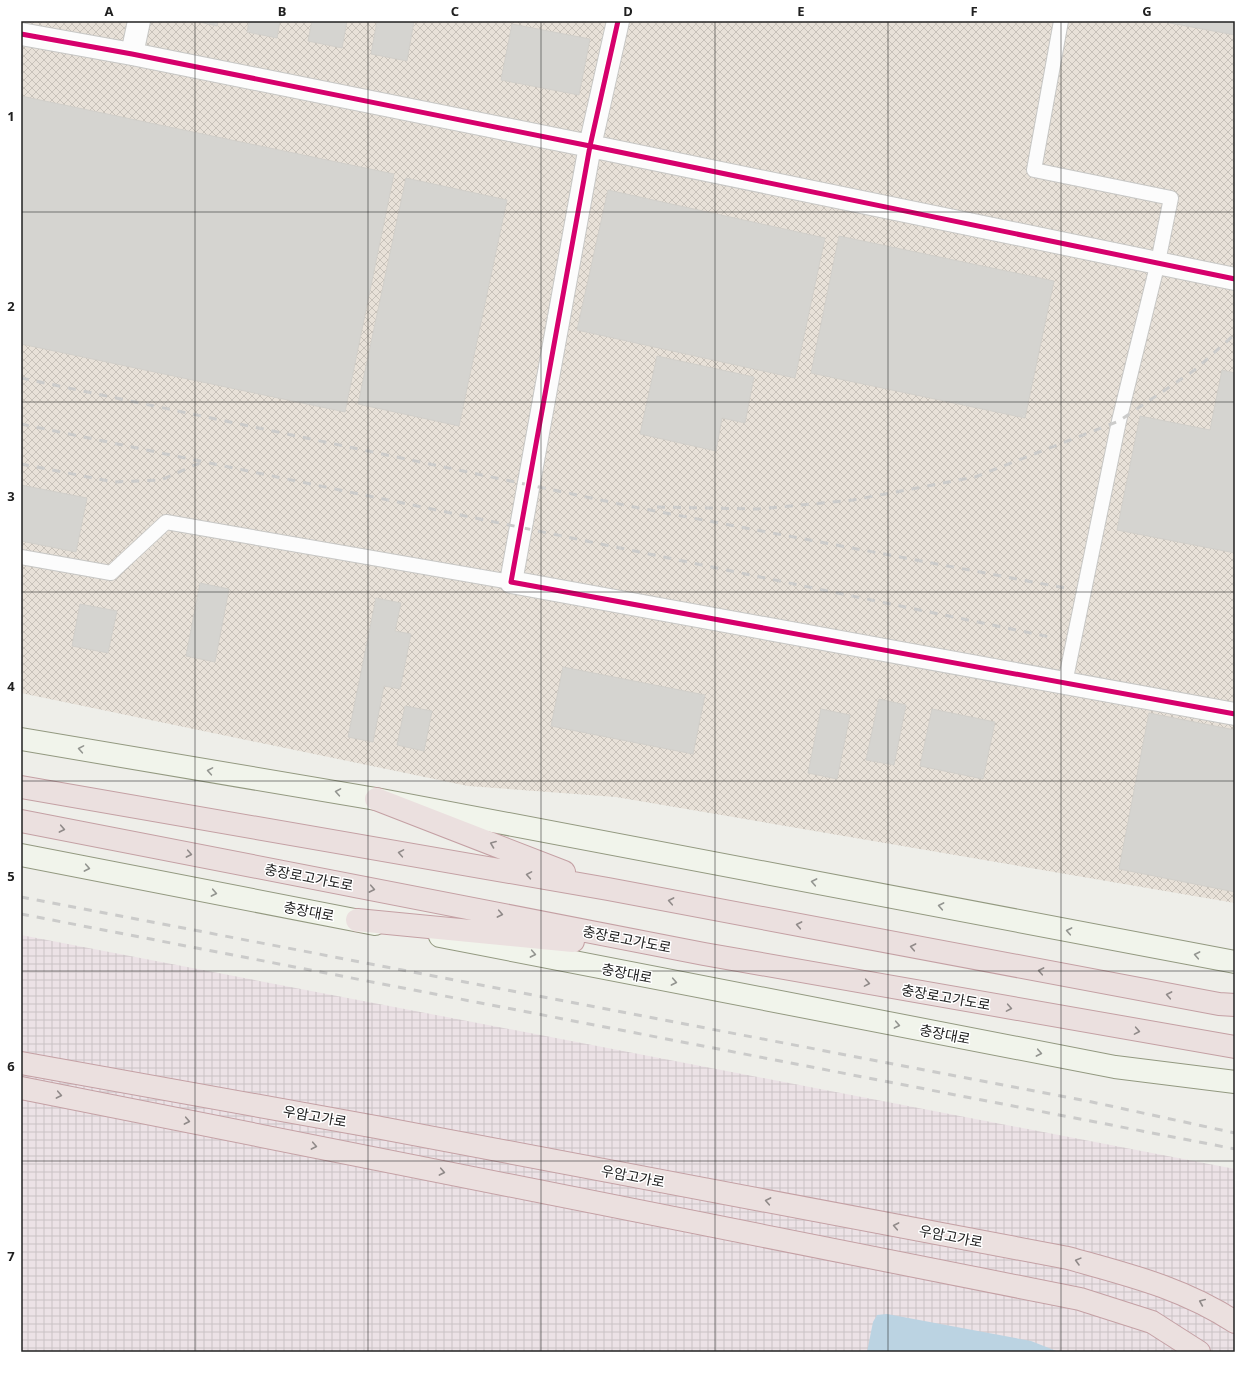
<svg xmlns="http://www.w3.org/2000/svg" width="1256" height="1373" font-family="'Noto Sans','Noto Sans KR',sans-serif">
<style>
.industrial{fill:url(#industrial-grid)}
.military{fill:url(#military-cross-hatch)}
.water{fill:#bbd3e2}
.building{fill:#d5d4d0;stroke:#d1cfca}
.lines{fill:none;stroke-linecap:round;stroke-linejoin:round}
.lane-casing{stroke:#c7c7c5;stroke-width:16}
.street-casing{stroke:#c7c7c5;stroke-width:24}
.secondary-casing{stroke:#939980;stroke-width:24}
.highway-casing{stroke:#c4a0a4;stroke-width:24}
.lane{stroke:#fcfcfc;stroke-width:14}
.street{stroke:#fcfcfc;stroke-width:22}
.secondary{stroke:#f1f4eb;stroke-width:22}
.highway{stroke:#ebe0df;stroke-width:22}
.rail{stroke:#cbcbca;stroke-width:3;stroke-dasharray:8 8;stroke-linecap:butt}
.cycleway-casing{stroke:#fff;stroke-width:8}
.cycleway{stroke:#d6006c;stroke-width:5}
.oneway{stroke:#939590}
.oneway2{stroke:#908a89}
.grid{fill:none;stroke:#202020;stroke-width:1;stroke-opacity:0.55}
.labels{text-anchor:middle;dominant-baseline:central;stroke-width:3;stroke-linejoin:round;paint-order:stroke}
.street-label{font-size:14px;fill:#202020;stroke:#fff}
.neatline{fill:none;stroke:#202020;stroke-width:1.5}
.grid-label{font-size:13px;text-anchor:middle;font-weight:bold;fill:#202020}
</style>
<defs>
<pattern id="industrial-grid" width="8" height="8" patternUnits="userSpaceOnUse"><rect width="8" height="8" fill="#ece2e6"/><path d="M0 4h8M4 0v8" fill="none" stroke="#cac2c5"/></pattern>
<pattern id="military-cross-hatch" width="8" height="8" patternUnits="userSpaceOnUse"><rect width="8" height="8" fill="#e8e1d8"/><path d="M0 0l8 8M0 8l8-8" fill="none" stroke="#c7c1b9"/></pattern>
</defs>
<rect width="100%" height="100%" fill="#eeeee9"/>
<path class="industrial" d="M21,935l1214,234v183h-1214z"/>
<path class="military" d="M21,21h1214v882l-619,-106 -148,-11 -447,-93z"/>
<path class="water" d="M887,1314l144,27 28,11h-192l6,-30 4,-7z"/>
<path class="building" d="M195,21h23l-1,5z
M249,21h31l-3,17 -30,-6z
M312,21h35l-5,27 -34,-7z
M377,21h37l-7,40 -36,-7z
M1159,21h76v14z
M512,24l78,15 -11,56 -78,-15z
M21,96l373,78 -49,238 -324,-68z
M406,178l101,22 -48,226 -101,-22z
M608,190l217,48 -30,140 -218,-48z
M839,236l215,45 -29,137 -214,-45z
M657,356l97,21 -9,46 -23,-5 -6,33 -76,-17z
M1222,370l13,3v180l-118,-23 23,-114 70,14z
M21,485l66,13 -11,54 -55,-11z
M200,583l29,6 -14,73 -29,-6z
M376,598l25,5 -6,28 16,3 -11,55 -16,-3 -11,56 -25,-5z
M80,604l37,7 -9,42 -36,-7z
M563,667l142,28 -12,59 -142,-28z
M879,699l27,6 -12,60 -28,-5z
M405,706l27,5 -8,40 -27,-6z
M821,709l29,6 -13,64 -29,-6z
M932,709l63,13 -12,57 -63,-13z
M1149,713l86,17v162l-116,-23z"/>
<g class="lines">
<g class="lane-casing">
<path id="lane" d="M1061,21l-27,149 137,28 -13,64 -39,159 -54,262
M21,557l90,16 55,-51 345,60"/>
</g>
<g class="street-casing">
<path id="street" d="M618,21l-28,125 -79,436 724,132
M21,34l111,20 458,92 645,133
M132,54l7,-33"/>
</g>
<g class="secondary-casing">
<path id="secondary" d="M21,739l355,60 859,163
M21,855l354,69
M440,936l675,131 120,15"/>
</g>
<g class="highway-casing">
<path id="highway" d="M21,787l587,102 611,115 16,1
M376,799l188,73
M21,821l683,133 531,93
M357,920l216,21
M21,1063l355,64 692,131c60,17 113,29 167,64
M21,1088l1059,211 72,23 47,30"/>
</g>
<use href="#lane" class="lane"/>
<use href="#street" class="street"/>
<use href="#secondary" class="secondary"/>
<use href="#highway" class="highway"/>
<path class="rail" d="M21,378l613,129 431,81
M21,424l1034,214
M21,464l93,18 47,-2 41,-18
M657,507l100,2 96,-9 122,-23 144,-56 77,-52 39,-35
M21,897l1071,205 143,31
M21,914l1214,235"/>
<g class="cycleway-casing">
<path id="cycleway" d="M618,21l-28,125 -79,436 724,132
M21,34l111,20 458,92 645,133"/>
</g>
<use href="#cycleway" class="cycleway"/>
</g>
<defs><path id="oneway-chevron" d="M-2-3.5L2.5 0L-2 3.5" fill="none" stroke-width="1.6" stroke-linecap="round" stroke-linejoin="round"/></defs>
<g class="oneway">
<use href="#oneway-chevron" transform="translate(81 749) rotate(-170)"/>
<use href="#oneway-chevron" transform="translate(210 771) rotate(-170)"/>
<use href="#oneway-chevron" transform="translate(338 792) rotate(-170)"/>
<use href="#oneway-chevron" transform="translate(87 868) rotate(11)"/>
<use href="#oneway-chevron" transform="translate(814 882) rotate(-169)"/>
<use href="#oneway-chevron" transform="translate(214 893) rotate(11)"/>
<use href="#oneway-chevron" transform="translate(941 906) rotate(-169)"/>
<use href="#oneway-chevron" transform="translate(1069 931) rotate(-169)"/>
<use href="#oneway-chevron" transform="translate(533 954) rotate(11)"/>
<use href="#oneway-chevron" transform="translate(1197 955) rotate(-169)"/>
<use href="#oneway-chevron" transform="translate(674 982) rotate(11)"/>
<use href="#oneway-chevron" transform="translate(897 1025) rotate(11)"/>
<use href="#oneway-chevron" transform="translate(1039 1053) rotate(11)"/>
</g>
<g class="oneway2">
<use href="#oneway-chevron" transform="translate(62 829) rotate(11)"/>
<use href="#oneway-chevron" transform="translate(493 844) rotate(-159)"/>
<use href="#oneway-chevron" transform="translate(401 853) rotate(-170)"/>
<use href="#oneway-chevron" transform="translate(189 854) rotate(11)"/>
<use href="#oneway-chevron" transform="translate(529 875) rotate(-170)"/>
<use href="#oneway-chevron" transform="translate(372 889) rotate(11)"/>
<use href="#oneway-chevron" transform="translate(671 901) rotate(-169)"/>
<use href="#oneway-chevron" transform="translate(500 914) rotate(11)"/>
<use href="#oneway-chevron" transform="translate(799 925) rotate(-169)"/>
<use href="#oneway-chevron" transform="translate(913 947) rotate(-169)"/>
<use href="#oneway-chevron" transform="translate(1041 971) rotate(-169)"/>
<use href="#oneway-chevron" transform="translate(867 983) rotate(10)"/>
<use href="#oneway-chevron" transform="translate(1169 995) rotate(-169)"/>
<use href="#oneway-chevron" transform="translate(1009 1008) rotate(10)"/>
<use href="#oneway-chevron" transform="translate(1137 1031) rotate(10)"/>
<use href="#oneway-chevron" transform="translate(59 1095) rotate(11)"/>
<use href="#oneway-chevron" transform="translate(187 1121) rotate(11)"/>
<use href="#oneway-chevron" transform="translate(314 1146) rotate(11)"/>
<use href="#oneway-chevron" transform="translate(442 1172) rotate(11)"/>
<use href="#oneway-chevron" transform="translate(768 1201) rotate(-169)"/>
<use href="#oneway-chevron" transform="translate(896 1226) rotate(-169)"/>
<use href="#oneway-chevron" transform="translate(1078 1261) rotate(-165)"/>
<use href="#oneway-chevron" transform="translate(1202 1302) rotate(-157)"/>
</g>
<path class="grid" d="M195,21v1331M368,21v1331M541,21v1331M715,21v1331M888,21v1331M1061,21v1331M21,212h1214M21,402h1214M21,592h1214M21,781h1214M21,971h1214M21,1161h1214"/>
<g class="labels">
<g class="street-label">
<text transform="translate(309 877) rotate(11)">충장로고가도로</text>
<text transform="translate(309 911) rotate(11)">충장대로</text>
<text transform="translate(627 939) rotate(11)">충장로고가도로</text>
<text transform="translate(627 973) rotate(11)">충장대로</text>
<text transform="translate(946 997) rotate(10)">충장로고가도로</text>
<text transform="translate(945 1034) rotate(11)">충장대로</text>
<text transform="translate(315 1116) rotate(10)">우암고가로</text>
<text transform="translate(633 1176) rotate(11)">우암고가로</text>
<text transform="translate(951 1236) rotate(11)">우암고가로</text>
</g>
</g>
<rect width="1256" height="1373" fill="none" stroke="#ffffff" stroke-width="44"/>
<rect x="22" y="22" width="1212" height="1329" class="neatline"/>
<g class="grid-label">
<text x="109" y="16">A</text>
<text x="282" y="16">B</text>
<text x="455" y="16">C</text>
<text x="628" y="16">D</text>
<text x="801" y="16">E</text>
<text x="974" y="16">F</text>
<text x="1147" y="16">G</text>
<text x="11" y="121">1</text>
<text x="11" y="311">2</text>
<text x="11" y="501">3</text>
<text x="11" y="691">4</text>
<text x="11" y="881">5</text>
<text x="11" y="1071">6</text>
<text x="11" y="1261">7</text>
</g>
</svg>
